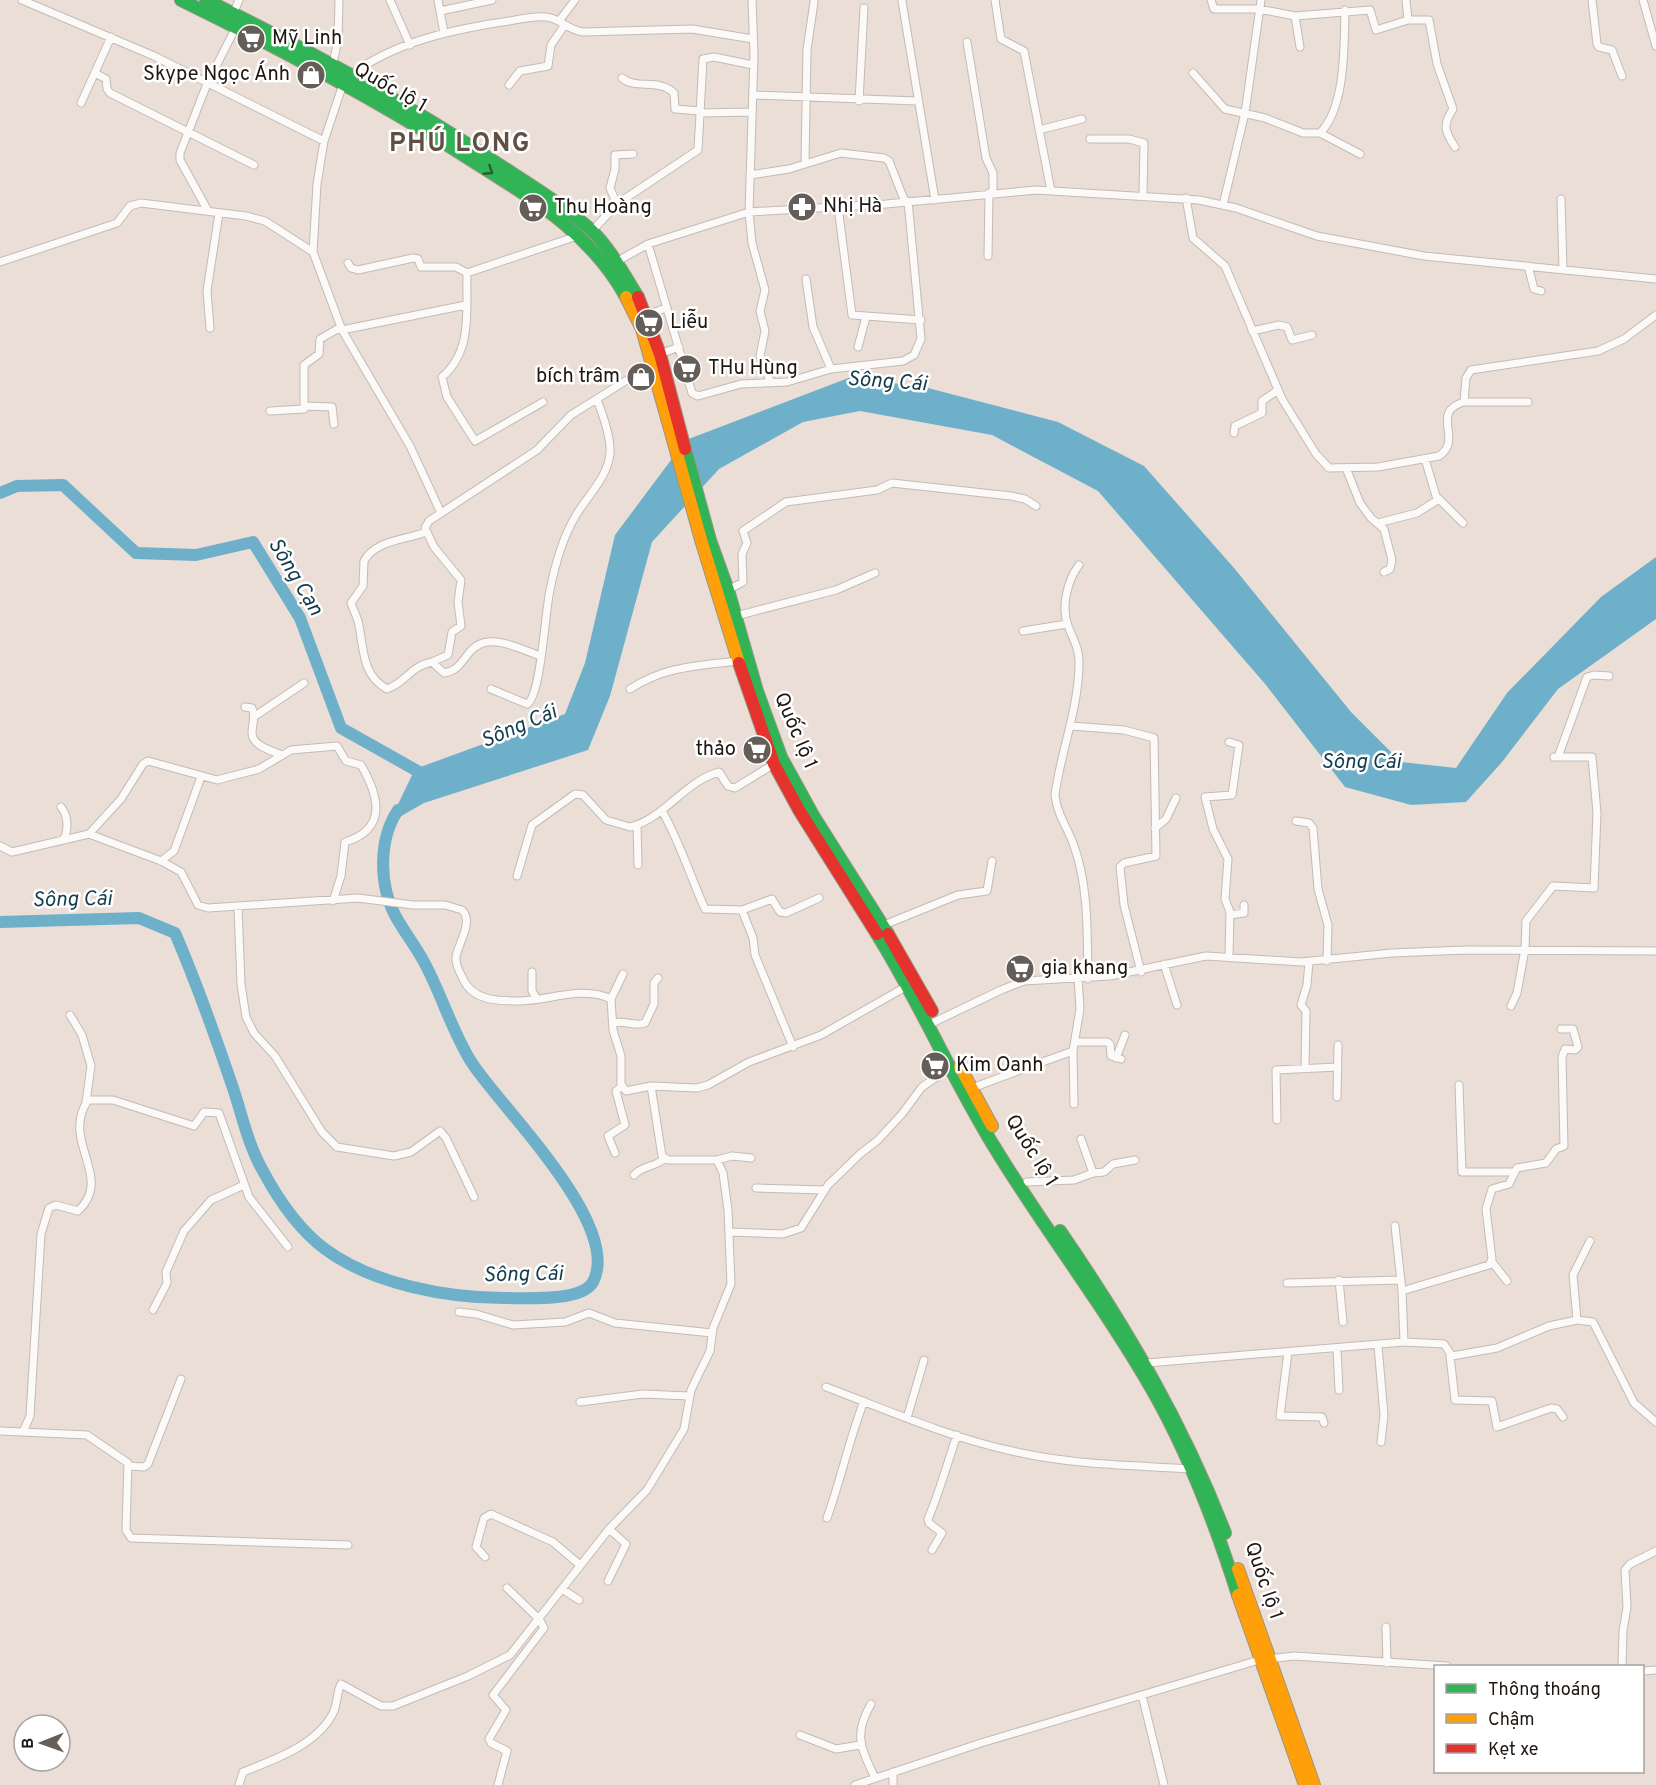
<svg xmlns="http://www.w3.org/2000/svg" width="1656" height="1785" font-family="Overpass,sans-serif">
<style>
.water{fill:#6eb0ca}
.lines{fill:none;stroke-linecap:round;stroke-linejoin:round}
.river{stroke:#6eb0ca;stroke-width:12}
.street-casing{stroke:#c3bbb5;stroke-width:9}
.fast-casing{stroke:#9a9584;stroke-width:14}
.slow-casing{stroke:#9a9584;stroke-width:14}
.jam-casing{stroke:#9a9584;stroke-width:14}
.street{stroke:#fcfaf9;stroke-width:7}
.fast{stroke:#30b455;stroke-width:12}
.slow{stroke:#ff9f0a;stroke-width:12}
.jam{stroke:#e5322d;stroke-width:12}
.oneway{stroke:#265e30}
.labels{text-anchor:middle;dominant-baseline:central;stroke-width:5;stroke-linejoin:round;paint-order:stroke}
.poi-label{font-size:20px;fill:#1e1712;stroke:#fff;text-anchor:start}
.street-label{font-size:20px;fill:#1e1712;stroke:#fff}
.water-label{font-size:21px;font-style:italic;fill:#123c4e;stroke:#fff}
.district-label{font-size:26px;font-weight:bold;letter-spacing:1.5px;fill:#604f43;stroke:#fff}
</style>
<rect width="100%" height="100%" fill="#eaded7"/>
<path class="water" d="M851,377l77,11 130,34 86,44 90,102 117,144 50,50 55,6 51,-75 94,-96 55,-40v62l-98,70 -56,73 -36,40 -55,3 -66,-18 -79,-102 -168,-194 -106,-56 -132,-24 -57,11 -84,47 -67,73 -42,154 -22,54 -164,53 -35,20 26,-54 150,-55 20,-51 30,-128 71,-95z"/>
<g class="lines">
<path class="river" d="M0,493l17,-7 46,-1 73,68 60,2 57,-13 47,76 41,110 87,49
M0,922l139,-4 36,15c22,51 40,102 58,155 9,27 15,57 30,83 15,28 35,58 62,78 47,35 122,49 179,49 21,0 78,4 89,-16 30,-57 -91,-173 -121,-219 -20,-31 -30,-68 -48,-101 -8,-15 -19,-29 -28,-45 -17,-31 -18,-77 2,-107"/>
<g class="street-casing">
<path id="street" d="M22,0l132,56 170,85
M390,0l20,45
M438,0l6,33
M752,0l2,55 -5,157 3,31 13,47 -5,21 5,20 -5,25 11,27
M995,0l6,39 23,12 27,140
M1211,0l3,9h45l36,7 5,31
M1406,0l2,20
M1592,0l5,44 2,3 13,3 10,26
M1643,0l13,46
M902,1l33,199
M440,11l52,-11
M234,12l5,-12
M1295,16l75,-6 6,20 32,-10h21l8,44 16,45c-11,16 -8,23 2,38
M559,21l16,-21
M967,42l19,116 7,15v19
M333,63l5,-23 1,-40
M95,73l11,6 1,10 3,4 144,72
M1193,73l32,36 40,9 38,15h17c26,-26 24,-88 25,-123
M352,74c45,-33 103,-45 157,-53 12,-2 25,-5 37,-4 14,1 21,13 37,15l109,-3 61,10
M622,78c14,12 37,0 52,15l1,16 25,2
M344,81l-20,60 -7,43 -4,68 29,78 68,116 31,67
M509,85l11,-14 28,-5 3,-21 13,-19
M753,95l164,6
M859,101l5,-93
M81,103l30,-66
M700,113l51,-1
M1039,130l43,-11
M1320,133l40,21
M1090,139h39l15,4 -1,52
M805,162l2,-112 7,-48
M750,175l39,-6 52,-16 43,5 5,3 16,41
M1186,198l7,40 32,28 57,133 34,55 13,14 49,-1 61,-11c25,-16 -10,-44 25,-54l2,-24 5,-8 127,-19 26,-12 32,-24
M1561,199l2,70
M617,204l-7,-16 5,-19v-14l18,-1
M1223,205l22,-92 16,-113
M838,207l14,108 69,5
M208,211l-28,-51v-7l27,-69 29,-57
M592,231l25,-27 81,-54 5,-91 11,-2 39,8
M648,244l44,149 6,3 43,-12 46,-2 44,-13 72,-8 11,-6 7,-16 -13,-138
M988,256l1,-63
M0,262l117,-39 13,-17 11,-3 105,13 19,5 48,31
M616,262l32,-18 101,-32 137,-8 150,-14 163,10 37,8 81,28 107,20 232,23
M348,263l3,5 7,2 55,-12 5,1 3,8h35l11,6
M1528,266l6,23 7,2
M806,279l7,48 18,42
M647,315l19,-7
M210,328l-3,-37 12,-78
M342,330l124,-25
M1252,331l27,-6 8,2 5,13 20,-5
M858,347l8,-30
M660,354l19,-7
M543,402l-68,39 -28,-44 -5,-20c31,-26 24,-67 25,-104l113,-38
M1464,402h64
M305,406l27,1 2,17
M270,411l34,-2v-44l15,-11 1,-15 21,-12
M1234,433l1,-7 27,-13v-12l16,-11
M1425,459l11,37 27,27
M1346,468l14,35 11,15 13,11 8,31 -2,9 -6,3
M1378,523l39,-10 22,-14
M426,532c-20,8 -51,8 -62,29l-1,25 -12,17c2,6 5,12 7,18 6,26 3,54 29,68 19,-6 23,-23 45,-27l12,11c14,-2 17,-11 25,-20 17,-23 49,-5 71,3
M1079,565c-12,16 -18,42 -11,61 5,13 11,22 11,36 0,46 -18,88 -24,133 2,20 13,33 19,51 15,41 13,90 14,133
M728,590l15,-8 -1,-28 5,-11 -4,-12 43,-29 91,-12 15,-7 119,13 14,3 11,7
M736,616l100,-26 39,-17
M1023,631l44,-7
M432,662l16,-7 4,-23 9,-6 -3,-24 3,-22 -27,-33 -9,-19 4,-7 108,-71 34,-35 80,-50
M491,689l36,15c14,-7 18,-93 23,-114 5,-25 12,-51 25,-73 11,-20 33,-39 35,-64 1,-16 -7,-38 -13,-53
M630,689c36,-23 67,-23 108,-28
M245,707l7,1c4,10 0,15 0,25 0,13 22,19 31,22
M255,716l49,-33
M1071,726l53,4 30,8 2,118 -32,7 -4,4 4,38 17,67
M1229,742l10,3 -7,50 -27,2 8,32 15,30 -3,40 5,13 -1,45
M1558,757l29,-80 7,-2 15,1
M61,807c7,8 8,24 2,33
M662,811c18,31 28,65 43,98l37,1 30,-11 8,13 6,1 33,-15
M1296,821l13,2 4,5 5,61 10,36 -1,36
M637,825l1,40
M1155,828l11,-9 10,-21
M89,834l32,-35 22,-35 5,-3 69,19 42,-11 32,-19 46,-4 9,15 15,4c18,31 27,64 -16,77l-4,34 -8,25
M0,846l12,6 77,-18 72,27 20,11 17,33 10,3 150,-10 55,7h32l17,5c12,11 -4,34 -6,47 -1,8 4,15 7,22 10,22 35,22 56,22 29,0 63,-16 92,-2l2,31 8,26v28l5,7 25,-5 46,2 11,-3 41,-23 72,-27 88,-50
M161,861l13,-10 27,-74
M517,876l15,-51 43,-31 8,1 23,25 24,7c34,-8 55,-46 89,-55l9,14 7,2 39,-24
M238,907l3,77 5,33 8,16 21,23 47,76 15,15 57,9 17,-4 29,-21 6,7 28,59
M742,910l11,28 2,17 38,92
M1230,915l14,-2v-8
M884,925l74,-30 29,-4 5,-30
M1164,964l13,41
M532,972v19l5,8
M611,999l12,-25
M1511,1006l6,-13 8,-44 1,-28 27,-35 41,2 3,-75 -5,-56h-38
M70,1015l12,20 9,31 -5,36
M613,1023c11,-3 23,4 32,0l9,-19v-21l4,-5
M930,1024l71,-34 23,-9 86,-5 96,-20 95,6 91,-9 74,-3 190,1
M1076,1042h31l3,2 1,12 10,3
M1073,1051l1,53
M1116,1058l9,-23
M1305,1069l1,-58 -5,-6 6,-20 2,-23
M1459,1085l3,87h53
M972,1088c34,-13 68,-25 101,-37l7,-42 -2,-32
M1337,1097l1,-52
M1277,1120l-1,-50 62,-3
M1081,1139l12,34
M615,1153l-7,-17 17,-11 -9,-34 5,-4
M717,1160l15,-4 19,2
M634,1175c7,-9 21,-8 30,-16
M1027,1182l47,-2 19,-7 11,-1 9,-8 22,-4
M756,1188l68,2
M1395,1226l7,65
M730,1232l53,2 18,-6 27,-43 32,-31 18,-14 24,-26 20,-27 29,-20
M1492,1262l15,19
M1339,1280l4,42
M1287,1283l114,-3
M153,1310l14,-27 -1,-11 18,-41 27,-31 33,-15
M459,1312l17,2 37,11 52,-3 24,-9 26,10 97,10
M1577,1320l16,2 41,81 22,19
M1404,1342l40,2 8,12 45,-8 52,-22 28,-6 -4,-45 17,-34
M1378,1346l6,69 -3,27
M1337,1349l2,41
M1288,1352l-8,64 42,1 2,6
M1450,1356l5,44 37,1 5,26 54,-19 6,1 6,8
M1147,1363l257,-21 -2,-51 87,-26 3,-6 -6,-50 6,-20 17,-5 8,-16 29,-5 10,-14 8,-3 -2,-89 3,-8 10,1 3,-3 -5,-18h-12
M826,1387c61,23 122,50 186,64 58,14 119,14 178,18
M580,1402l63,-8 46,2
M907,1418l17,-58
M0,1431l87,4 41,28 -2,67 5,8 217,7
M23,1432l7,-16 11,-182 8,-26 7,-3 22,6c37,-34 -18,-69 10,-111h25l81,26 10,-14 15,1 30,84 39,50
M129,1466l15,1 4,-3 33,-85
M827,1518c14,-39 22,-78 37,-117
M932,1550l10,-17 -13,-10 -1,-4c12,-28 19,-55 29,-84
M485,1557l-9,-10 8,-29 7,-4 62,28 27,23
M608,1581l18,-37 -17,-15
M562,1589l17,11
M1386,1627l1,36
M1622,1666l1,-35 4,-24 -2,-37 5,-6 26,-13
M1642,1671l14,-1
M1142,1695l22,90
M871,1704c-18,31 -10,44 4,74
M800,1735l36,14 24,-4
M893,1772v13
M239,1785l4,-13c30,-12 72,-26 89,-57 6,-9 4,-22 9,-31l40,22h12l75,-30 42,-21 99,-126 38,-39 37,-61 7,-39 19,-39 3,-23 18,-44 -3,-74 -5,-37 -6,-13h-49l-6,-4 -11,-70
M498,1785l9,-34 -16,-8 -2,-4 17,-29 -13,-15 51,-67 -5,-9 -32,-31
M855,1785l126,-42 278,-83 35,-4 153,10"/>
</g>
<g class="fast-casing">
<path id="fast" d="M181,0c98,48 195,99 287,158 61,39 122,73 158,139
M206,0c101,50 194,99 289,162 32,21 67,42 96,68 19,18 33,45 47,67
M685,449l25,91 18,50 29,101 24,66 33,60 74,117
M877,934c43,69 75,144 118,214 50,82 110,159 158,243 36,63 63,135 85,204
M1060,1231c66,96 123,193 165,302"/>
</g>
<g class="slow-casing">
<path id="slow" d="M626,297l16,32 60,214 37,120
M960,1067l32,59
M1238,1569l76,216
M1238,1595l67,190"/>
</g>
<g class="jam-casing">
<path id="jam" d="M638,297l22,57 25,95
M739,663l35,101 25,46 78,124
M888,934l44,77"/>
</g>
<use href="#street" class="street"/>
<use href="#fast" class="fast"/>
<use href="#slow" class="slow"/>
<use href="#jam" class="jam"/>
</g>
<defs><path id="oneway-chevron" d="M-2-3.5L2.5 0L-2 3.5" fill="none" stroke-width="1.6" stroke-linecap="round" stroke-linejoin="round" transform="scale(1.5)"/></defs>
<use class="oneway" href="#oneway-chevron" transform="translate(489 171) rotate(33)"/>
<defs>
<g id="supermarket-disc" transform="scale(1.5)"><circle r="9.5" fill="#655d57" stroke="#fff"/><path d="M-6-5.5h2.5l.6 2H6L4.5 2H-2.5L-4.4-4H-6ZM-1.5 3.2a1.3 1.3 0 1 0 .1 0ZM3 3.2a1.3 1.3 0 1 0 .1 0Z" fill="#fff"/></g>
<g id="shop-disc" transform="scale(1.5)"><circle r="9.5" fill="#655d57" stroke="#fff"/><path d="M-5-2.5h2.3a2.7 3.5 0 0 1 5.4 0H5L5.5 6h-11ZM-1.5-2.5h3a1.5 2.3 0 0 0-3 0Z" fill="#fff"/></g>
<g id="pharmacy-disc" transform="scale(1.5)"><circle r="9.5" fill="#655d57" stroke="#fff"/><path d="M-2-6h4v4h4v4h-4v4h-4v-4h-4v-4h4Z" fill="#fff"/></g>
</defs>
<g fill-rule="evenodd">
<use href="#supermarket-disc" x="251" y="39"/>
<use href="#shop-disc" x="311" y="75"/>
<use href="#pharmacy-disc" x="802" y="207"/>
<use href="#supermarket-disc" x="533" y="208"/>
<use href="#supermarket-disc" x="649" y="323"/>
<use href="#supermarket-disc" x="687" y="369"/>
<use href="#shop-disc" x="641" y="377"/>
<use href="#supermarket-disc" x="757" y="750"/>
<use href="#supermarket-disc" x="1020" y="969"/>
<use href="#supermarket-disc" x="935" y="1066"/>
</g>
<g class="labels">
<g class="poi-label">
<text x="272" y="39">Mỹ Linh</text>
<text x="290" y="75" text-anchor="end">Skype Ngọc Ánh</text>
<text x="823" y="207">Nhị Hà</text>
<text x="554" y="208">Thu Hoàng</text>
<text x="670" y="323">Liễu</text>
<text x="708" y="369">THu Hùng</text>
<text x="620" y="377" text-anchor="end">bích trâm</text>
<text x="736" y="750" text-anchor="end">thảo</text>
<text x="1041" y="969">gia khang</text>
<text x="956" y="1066">Kim Oanh</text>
</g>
<g class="street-label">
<text transform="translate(390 88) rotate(30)">Quốc lộ 1</text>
<text transform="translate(795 731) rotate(67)">Quốc lộ 1</text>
<text transform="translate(1031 1151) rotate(58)">Quốc lộ 1</text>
<text transform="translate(1263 1581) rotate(71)">Quốc lộ 1</text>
</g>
<g class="water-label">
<text transform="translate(887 382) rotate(4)">Sông Cái</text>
<text transform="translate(295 577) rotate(59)">Sông Cạn</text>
<text transform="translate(519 727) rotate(-23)">Sông Cái</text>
<text x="1361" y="762">Sông Cái</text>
<text transform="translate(72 900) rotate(-1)">Sông Cái</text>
<text transform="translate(523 1275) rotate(-1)">Sông Cái</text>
</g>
<g class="district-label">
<text x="460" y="144">PHÚ LONG</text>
</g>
</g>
<rect x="1434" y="1665" width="210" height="108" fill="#ffffff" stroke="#a5a2a0" stroke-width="1.5"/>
<rect x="1446" y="1684" width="30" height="9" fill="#30b455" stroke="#a5a2a0" stroke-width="1.5"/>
<text x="1488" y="1695" font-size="18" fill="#1e1712">Thông thoáng</text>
<rect x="1446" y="1714" width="30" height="9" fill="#ff9f0a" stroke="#a5a2a0" stroke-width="1.5"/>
<text x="1488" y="1725" font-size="18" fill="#1e1712">Chậm</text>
<rect x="1446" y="1744" width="30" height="9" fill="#e5322d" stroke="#a5a2a0" stroke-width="1.5"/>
<text x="1488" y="1755" font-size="18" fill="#1e1712">Kẹt xe</text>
<g transform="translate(42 1743) rotate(269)"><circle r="28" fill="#ffffff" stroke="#a5a2a0" stroke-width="1.5"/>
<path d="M0-4.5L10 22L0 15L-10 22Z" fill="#655d57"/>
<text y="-9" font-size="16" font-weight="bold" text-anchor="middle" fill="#1e1712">B</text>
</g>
</svg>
